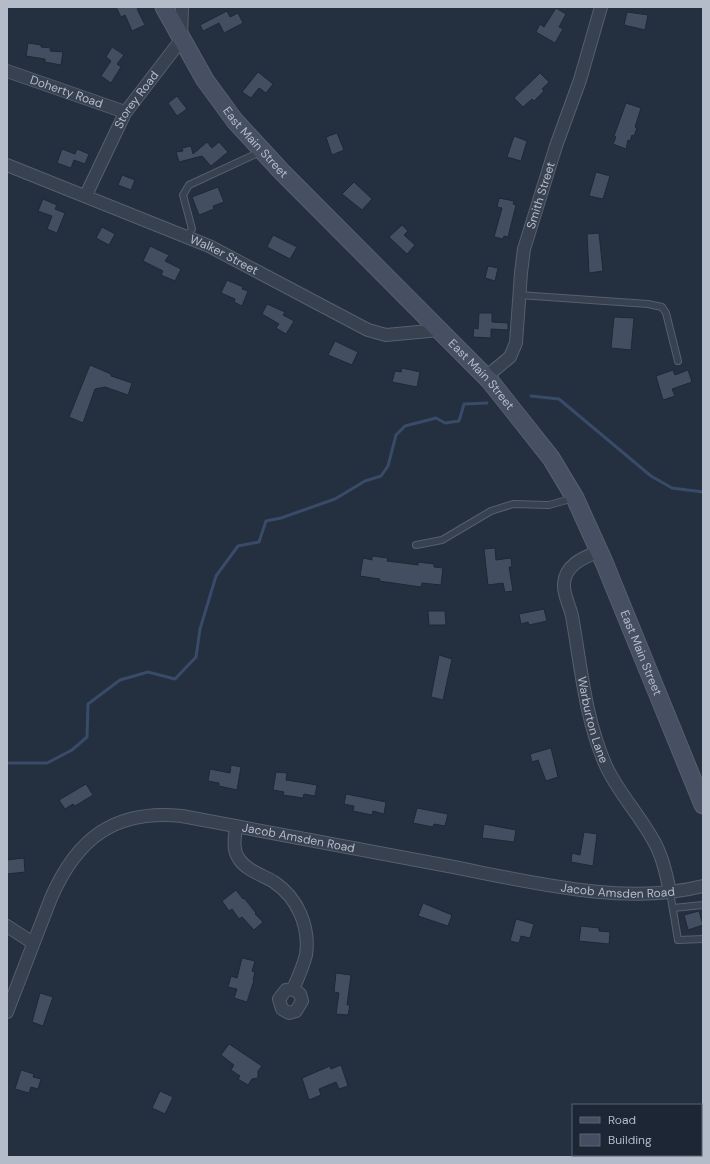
<svg xmlns="http://www.w3.org/2000/svg" width="710" height="1164" font-family="'DM Sans',sans-serif">
<style>
.lines{fill:none;stroke-linecap:round;stroke-linejoin:round}
.stream{stroke:#394b68;stroke-width:3}
.building{fill:#434f61;stroke:#1f2836}
.lane-casing{stroke:#565f6d;stroke-width:8}
.street-casing{stroke:#565f6d;stroke-width:14}
.secondary-casing{stroke:#565f6d;stroke-width:19}
.lane{stroke:#38414f;stroke-width:6}
.street{stroke:#38414f;stroke-width:12}
.secondary{stroke:#465062;stroke-width:17}
.labels{text-anchor:middle;dominant-baseline:central;stroke-width:3;stroke-linejoin:round;paint-order:stroke}
.street-label{font-size:12px;fill:#b4bcca;stroke:#1d2634}
</style>
<rect width="100%" height="100%" fill="#242f3f"/>
<g class="lines">
<path class="stream" d="M531,396l28,3 92,77 21,12 31,4
M7,763h40l25,-13 15,-13 1,-33 32,-24 28,-8 27,7 21,-22 4,-28 16,-53 22,-30 21,-4 7,-21 15,-3 54,-19 30,-18 16,-5 7,-10 8,-31 9,-9 31,-8 9,5 14,-2 5,-17 23,-1"/>
</g>
<path class="building" d="M116,7h26l-5,2 8,16 -13,6 -7,-16 -4,2z
M556,8l10,6 -7,13 4,2 -8,14 -19,-11 4,-8 4,3z
M227,11l3,6 8,-4 5,10 -19,10 -5,-10 -16,8 -3,-6z
M627,12l21,3 -3,15 -21,-5z
M28,43l13,2v2l10,1 -1,3 13,1 -2,13 -16,-3v-3l-19,-3z
M112,47l12,8 -7,9 4,3 -10,16 -10,-7 10,-15 -5,-4z
M258,72l15,12 -7,9 -7,-5 -8,10 -9,-6z
M540,73l9,9 -7,7 2,2 -10,10 -2,-2 -9,8 -9,-9z
M177,96l10,13 -10,7 -9,-13z
M626,103l15,5 -6,19 2,1 -3,8 -2,-1 -2,6 -2,-1 -2,9 -13,-5 3,-7 -2,-1z
M337,133l7,17 -12,5 -6,-18z
M514,136l13,5 -6,20 -14,-4z
M207,142l5,6 7,-6 9,10 -17,14 -9,-10 -23,6 -3,-10 7,-1 -1,-3 9,-2 2,8z
M62,149l13,5 2,-5 12,5 -4,10 -11,-4 -3,8 -14,-5z
M596,172l14,4 -7,23 -14,-3z
M122,175l13,5 -4,10 -13,-5z
M354,182l18,17 -10,11 -20,-16z
M218,187l6,15 -11,4 1,3 -15,6 -7,-18z
M499,198l15,3 -1,3 3,1 -8,32 -4,-1 -1,3 -9,-2 8,-29 -5,-1z
M43,199l14,6 -2,4 10,4 -8,20 -10,-4 5,-13 -14,-5z
M402,225l6,6 -4,4 11,10 -8,9 -18,-17z
M102,227l13,7 -6,11 -13,-7z
M599,233l4,38 -14,2 -2,-39z
M273,235l24,12 -7,12 -23,-12z
M150,246l19,9 -4,6 16,8 -6,12 -14,-6 2,-4 -20,-10z
M488,266l10,2 -3,13 -10,-3z
M227,280l16,7 -1,2 6,2 -6,15 -8,-4 1,-3 -14,-6z
M267,304l18,8 -2,3 11,6 -8,13 -10,-6 3,-4 -17,-10z
M479,313h13v9l16,1v7l-17,-1v9l-18,-1 1,-9 4,1z
M614,317l20,1 -3,32 -20,-2z
M335,341l23,11 -6,13 -24,-10z
M90,365l21,9v2l21,7 -4,12 -23,-8 -10,2 -12,34 -14,-6z
M402,368l18,4 -3,15 -25,-5 3,-11 6,1z
M673,370l2,5 13,-5 4,12 -20,7 3,7 -12,4 -7,-24z
M495,548l1,12 15,-2 1,9h-3l4,24 -8,1 -2,-9 -15,2 -4,-36z
M372,556l16,2 -1,3 31,4v-3l16,2v3l9,1 -2,17 -19,-2 -1,4 -42,-6 1,-2 -20,-3 3,-18 9,2z
M544,609l3,12 -18,4 -1,-3 -7,2 -2,-10z
M428,611h17l1,14h-17z
M439,655l13,4 -9,41 -12,-3z
M551,748l7,29 -12,4 -8,-21 -6,2 -2,-8z
M231,765l10,2 -4,23 -18,-4v-3l-11,-2 2,-12 20,4z
M276,772l11,1 -1,7 31,5 -2,11 -11,-2 -1,4 -20,-3 1,-3 -11,-2z
M86,784l7,11 -18,11 -2,-2 -8,5 -6,-9z
M346,794l40,8 -2,12 -11,-3 -1,4 -19,-4 1,-5 -10,-2z
M417,808l31,6 -3,12 -11,-2 -1,3 -20,-4z
M484,824l32,6 -2,12 -32,-4z
M584,832l13,2 -4,32 -22,-4 1,-9 8,2z
M24,858l1,14 -18,2v-14z
M236,890l7,9 1,-1 12,15 -1,1 8,8 -9,8 -12,-13 -3,2 -7,-10 -3,2 -7,-10z
M423,903l29,12 -4,11 -30,-10z
M699,911l4,14 -15,5 -4,-15z
M516,919l18,5 -4,14 -9,-2 -2,7 -9,-2z
M581,926l18,2v3l11,1 -1,12 -30,-3z
M242,958l13,3 -3,10 3,1 -2,8h1l-7,22 -13,-4 3,-9 -9,-2 3,-11 6,2z
M336,973l15,2 -4,30h3l-2,10 -12,-1 3,-21 -5,-1z
M40,993l13,4 -10,29 -11,-4z
M229,1044l33,22 -4,5v7l-6,1 -4,6 -10,-6 2,-3 -9,-6 3,-5 -13,-10z
M341,1065l7,21 -9,3 -3,-7 -17,7 2,6 -12,5 -7,-22 28,-12 1,3z
M21,1070l13,4 -1,3 8,2 -3,10 -7,-2 -2,6 -14,-4z
M160,1091l13,6 -8,17 -13,-6z"/>
<g class="lines">
<g class="lane-casing">
<path id="lane" d="M187,236l5,-7 -9,-34 6,-10 71,-33
M519,295l129,9 14,3 4,6 12,48
M416,545l26,-5 49,-29 22,-7 36,1 25,-7
M670,892l8,48 25,-1
M673,908l30,-3"/>
</g>
<g class="street-casing">
<g id="street">
<path id="s1" d="M7,71l118,41"/>
<path id="s2" d="M7,165l202,81 159,84 18,5 54,-5"/>
<path id="s3" d="M86,195l39,-82 56,-73 1,-33"/>
<path id="s4" d="M486,377l24,-20 6,-14 5,-70 3,-24 32,-103 24,-66 21,-73"/>
<path id="s5" d="M600,551c-15,6 -35,13 -36,33 -1,10 6,22 8,32 9,50 13,103 34,150 12,26 32,47 46,72 10,16 14,35 18,54"/>
<path d="M236,826c-1,11 -4,23 3,33 8,12 24,16 35,23 24,16 36,45 32,73 -3,12 -8,23 -13,34l-7,1 -7,9 3,10 7,4 7,-2 6,-10 -2,-7 -7,-5"/>
<path d="M7,926l26,17"/>
<path id="s6" d="M7,1012l44,-114c26,-60 64,-89 131,-82 87,16 174,33 261,49 80,15 180,42 260,21"/>
</g>
</g>
<g class="secondary-casing">
<g id="secondary">
<path id="s7" d="M164,7l41,73 30,41 47,51 208,209 61,77 24,40 29,64 99,243"/>
</g>
</g>
<use href="#lane" class="lane"/>
<use href="#street" class="street"/>
<use href="#secondary" class="secondary"/>
</g>
<g class="labels">
<g class="street-label">
<text stroke="none"><textPath href="#s1" startOffset="63">Doherty Road</textPath></text>
<text stroke="none"><textPath href="#s3" startOffset="108">Storey Road</textPath></text>
<text stroke="none"><textPath href="#s7" startOffset="164">East Main Street</textPath></text>
<text stroke="none"><textPath href="#s4" startOffset="197">Smith Street</textPath></text>
<text stroke="none"><textPath href="#s2" startOffset="235">Walker Street</textPath></text>
<text stroke="none"><textPath href="#s7" startOffset="488">East Main Street</textPath></text>
<text stroke="none"><textPath href="#s7" startOffset="812">East Main Street</textPath></text>
<text stroke="none"><textPath href="#s5" startOffset="191">Warburton Lane</textPath></text>
<text stroke="none"><textPath href="#s6" startOffset="409">Jacob Amsden Road</textPath></text>
<text stroke="none"><textPath href="#s6" startOffset="733">Jacob Amsden Road</textPath></text>
</g>
</g>
<rect width="710" height="1164" fill="none" stroke="#b4bcca" stroke-width="16"/>
<rect x="572" y="1104" width="130" height="52" fill="#1d2634" stroke="#596270"/>
<rect x="580" y="1117" width="20" height="6" fill="#465062" stroke="#596270"/>
<text x="608" y="1124" font-size="12" fill="#b4bcca">Road</text>
<rect x="580" y="1134" width="20" height="12" fill="#434f61" stroke="#596270"/>
<text x="608" y="1144" font-size="12" fill="#b4bcca">Building</text>
</svg>
